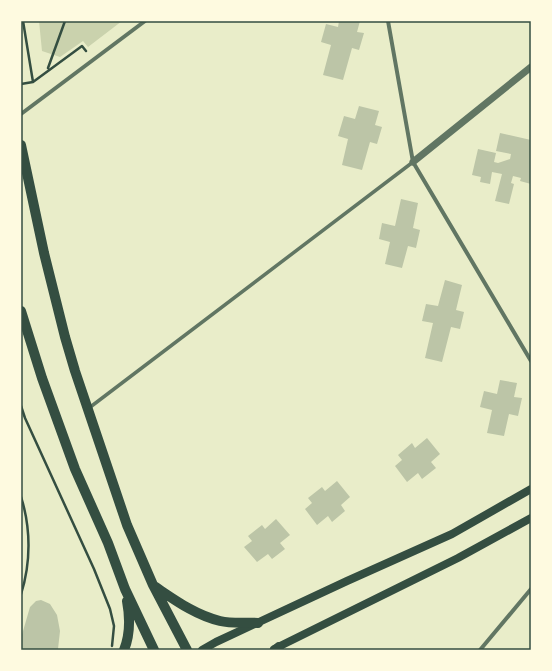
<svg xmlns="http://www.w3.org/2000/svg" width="552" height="671" font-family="'PT Sans Narrow',sans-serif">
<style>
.green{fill:#cad2ad}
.building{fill:#bcc5a7}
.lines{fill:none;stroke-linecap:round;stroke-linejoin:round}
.path{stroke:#344e41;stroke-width:2.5}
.pedestrian{stroke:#617663;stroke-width:3.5}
.minor{stroke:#617663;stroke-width:4}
.tertiary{stroke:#617663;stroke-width:7}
.secondary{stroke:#344e41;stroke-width:8}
.primary{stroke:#344e41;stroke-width:10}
.neatline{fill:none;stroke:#344e41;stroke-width:1.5}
</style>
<rect width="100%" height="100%" fill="#e9edc9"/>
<path class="green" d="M39,21h83l-34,26 -5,-6 -23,16 -18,-6z"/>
<path class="building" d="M339,21h21l-3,11 7,1 -5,17 -7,-2 -9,32 -20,-5 8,-30 -10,-3 5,-18 12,3z
M359,106l20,5 -4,14 7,2 -5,17 -7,-2 -8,28 -20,-5 6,-26 -10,-3 6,-20 11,3z
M500,133l31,7v44l-11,-3 1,-3 -8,-2 -2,7 3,1 -5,20 -14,-3 7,-27 -10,-2 -2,12 -10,-2 1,-5 -9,-2 6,-26 18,4 -2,9 4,1 12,-4 1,-5 -15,-3z
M401,199l17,4 -5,25 7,2 -4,18 -8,-2 -6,22 -17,-4 5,-22 -11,-3 3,-16 13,3z
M445,280l17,5 -6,25 8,2 -4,17 -9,-2 -9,35 -17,-4 8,-35 -11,-2 4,-17 12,2z
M500,380l17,3 -3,14 8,1 -4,18 -9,-2 -5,22 -17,-3 5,-23 -12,-3 4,-16 13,3z
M427,438l13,16 -9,8 5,6 -14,11 -4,-6 -11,9 -12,-16 7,-6 -4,-5 14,-12 3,5z
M337,481l13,16 -9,8 4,6 -13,11 -4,-6 -11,9 -12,-16 7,-6 -4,-5 14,-11 3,4z
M276,519l14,16 -10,8 5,6 -13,10 -4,-5 -11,8 -13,-15 8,-6 -4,-5 14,-11 3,4z
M41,600l9,4 7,11 3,16 -2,18v1h-37v-12l9,-31 6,-6z"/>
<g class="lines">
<path class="path" d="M23,21l10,61
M48,68l17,-47
M21,84l12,-2 49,-36 4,5
M21,406l4,12 69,151 16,40 4,17 -2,20
M21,497c10,31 10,66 0,97"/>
<path class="pedestrian" d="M89,408l324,-246"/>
<path class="minor" d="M388,21l25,141 118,199
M21,114l124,-93
M480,650l51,-61"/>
<path class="tertiary" d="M413,162l118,-95"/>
<path class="secondary" d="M274,649l184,-91 73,-40
M202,650l14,-8 131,-61 105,-47 79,-45"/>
<path class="primary" d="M21,145l23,108 21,84 10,34 52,154 26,60 34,65
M21,311l21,67 33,91 33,74 17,46 29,61
M154,586c21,14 41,29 66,35 13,3 26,1 38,2
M124,650c6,-15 6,-33 3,-49
M276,650l3,-3"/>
</g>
<rect width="552" height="671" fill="none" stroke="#fefae0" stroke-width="44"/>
<rect x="22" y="22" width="508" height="627" class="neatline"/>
</svg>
